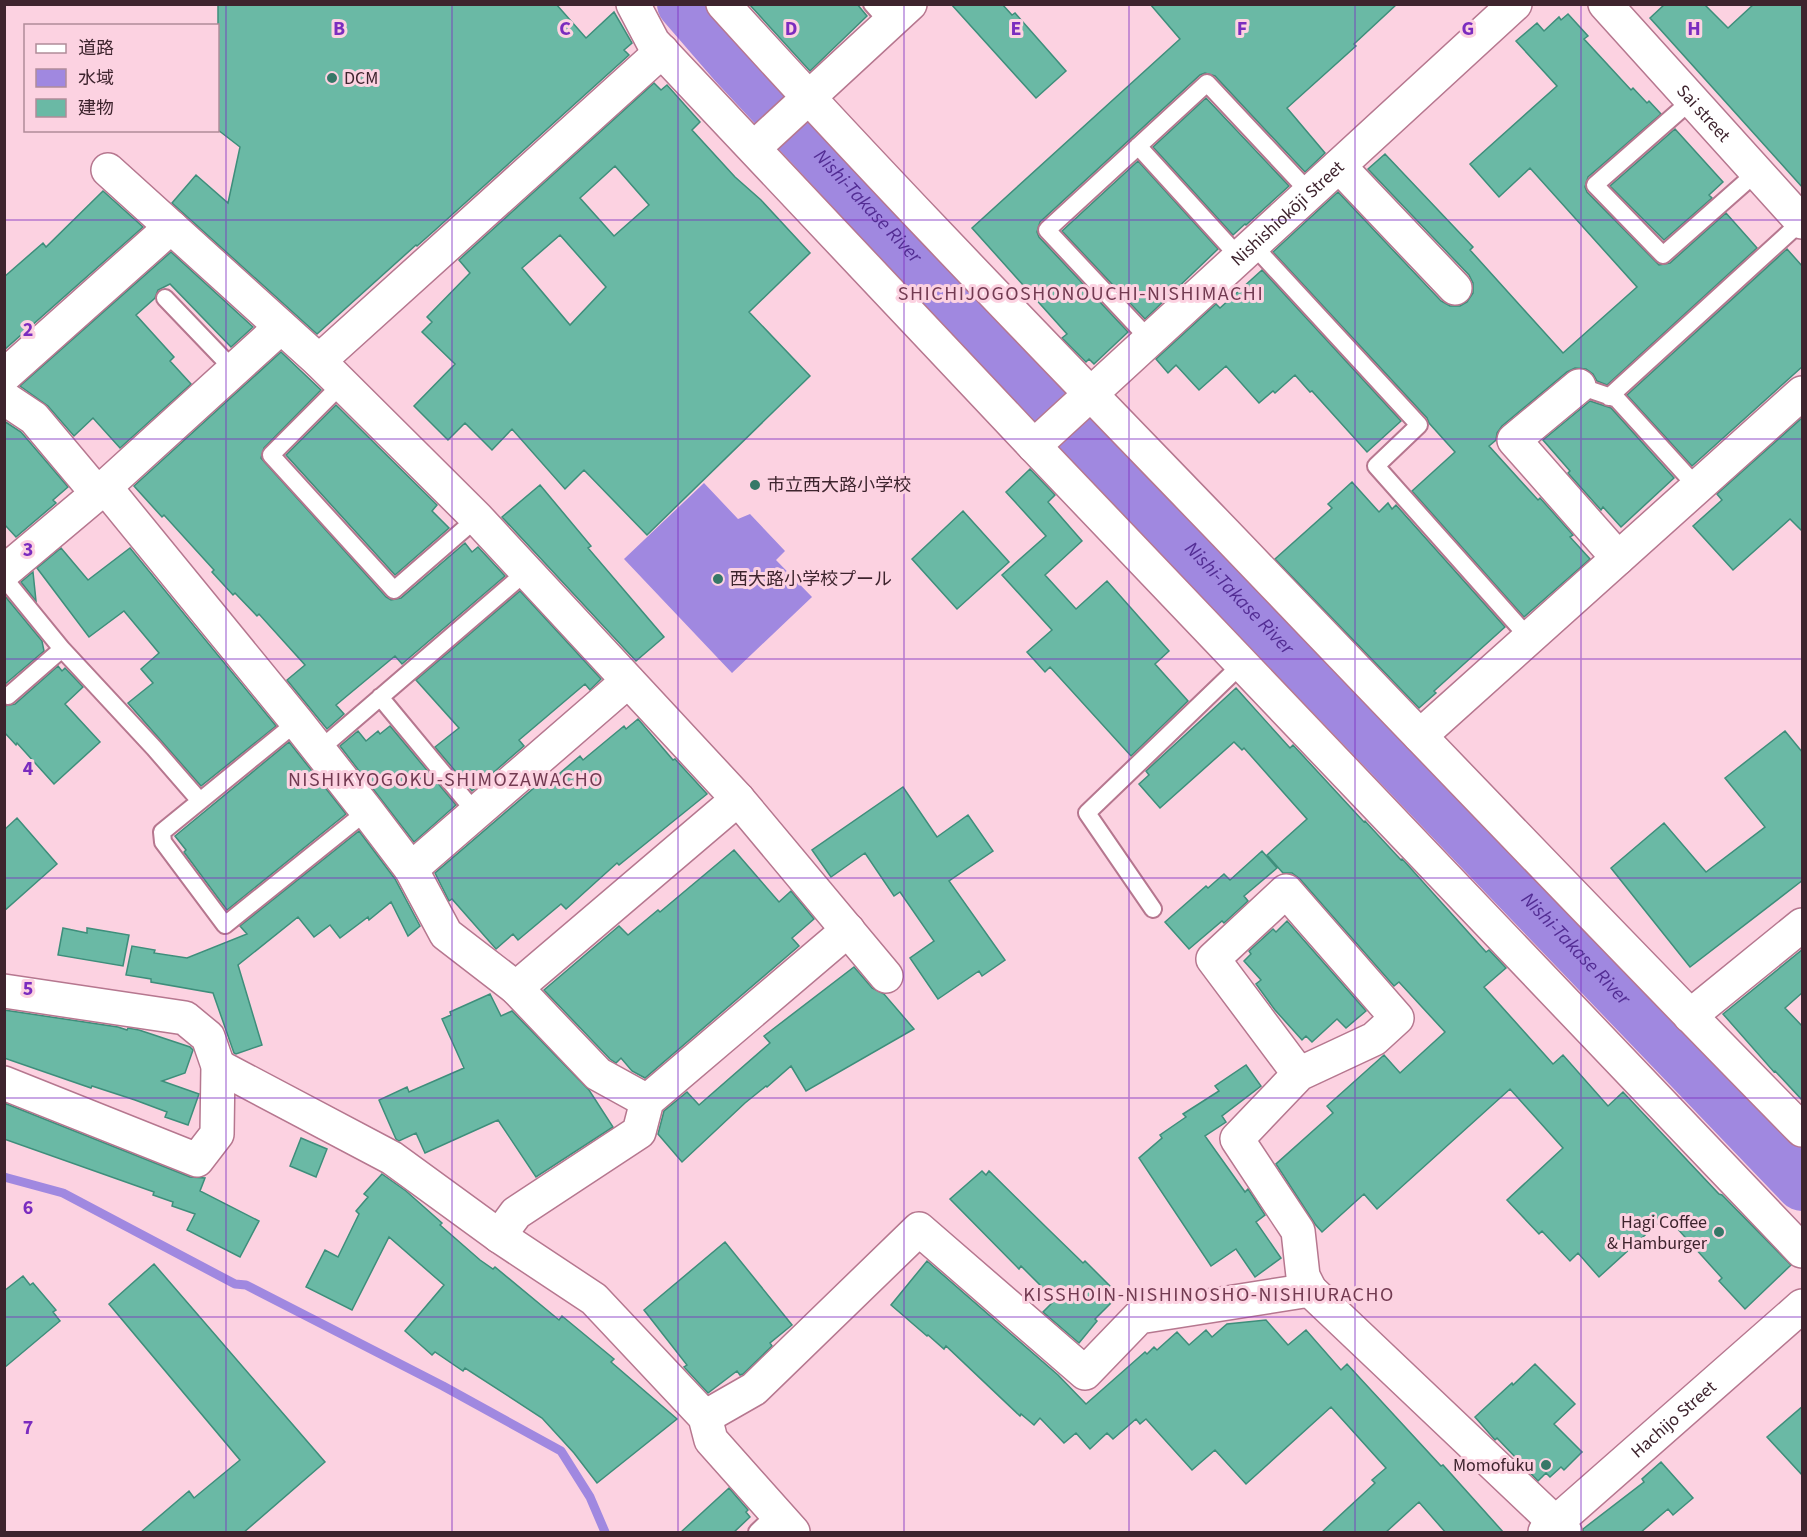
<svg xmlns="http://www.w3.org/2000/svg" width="1807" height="1537" font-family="'Source Sans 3','Noto Sans JP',sans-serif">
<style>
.water{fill:#a088e0}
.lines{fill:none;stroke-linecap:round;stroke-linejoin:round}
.stream{stroke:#a088e0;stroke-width:9}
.river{stroke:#a088e0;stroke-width:52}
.building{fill:#6ab9a5;stroke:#3e8e7b;stroke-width:1.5;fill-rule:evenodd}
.lane-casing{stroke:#b6778f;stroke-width:20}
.street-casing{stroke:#b6778f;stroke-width:36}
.secondary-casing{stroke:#b6778f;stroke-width:36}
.lane{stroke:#fff;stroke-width:16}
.street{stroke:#fff;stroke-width:33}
.secondary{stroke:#fff;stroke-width:33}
.grid{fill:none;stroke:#7b2cbf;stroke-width:1.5;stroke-opacity:0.55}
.poi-dot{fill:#367868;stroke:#fcd2e1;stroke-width:2}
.labels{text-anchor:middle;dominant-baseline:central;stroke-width:6;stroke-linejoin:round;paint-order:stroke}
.poi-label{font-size:18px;fill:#3e242e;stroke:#fcd2e1;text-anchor:start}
.street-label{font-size:18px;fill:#3e242e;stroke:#fcd2e1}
.water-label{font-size:20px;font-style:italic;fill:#532d94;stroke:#fcd2e1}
.neighbourhood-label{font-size:20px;letter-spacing:1.5px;fill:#723a51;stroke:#fcd2e1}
.grid-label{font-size:20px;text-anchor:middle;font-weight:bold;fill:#7b2cbf;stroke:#fcd2e1;stroke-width:6;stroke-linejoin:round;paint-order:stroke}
</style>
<rect width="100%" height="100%" fill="#fcd2e1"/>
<path class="water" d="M704,483l34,36 12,-5 35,37 -9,9 36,37 -80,76 -108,-114z"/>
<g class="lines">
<path class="stream" d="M4,1177l59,16 172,91 11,1 197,101 118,65 29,46 15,35"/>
<path class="river" id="s1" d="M683,4l51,59 289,310 779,812"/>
</g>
<path class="building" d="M218,4h338l30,34 28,-26 18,31 -8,7 5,5 -195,176 -17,15 -1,-1 -99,89 -145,-131 24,-28 32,28 12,-56 -22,-17z
M749,4h108l10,12 -57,55z
M951,4h51l10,11 3,-2 51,58 -30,27z
M1150,4h247l-43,40 2,2 -69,62 38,45 -20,19 -90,-96 -10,-3 -5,2 -160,147 -3,10 2,5 89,95 -34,32 -5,-5 -3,3 -24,-24 5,-4 -95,-106 208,-189z
M1665,4h39l24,24 26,-24h49v184l-153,-170z
M1568,14l20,22 -4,3 47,51 2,-2 14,15 2,-2 12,13 -73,63 -3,10 2,5 72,73 11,-2 56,-50 31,35 -150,137 -10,-4 -4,-7 -7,-5 -11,-1 -8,4 -65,54 -5,7 -1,7 -7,6 49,54 2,-2 33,37 -3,2 20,22 -66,58 -112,-126 43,-39 -26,-29 -2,-5 -154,-166 65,-60 103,109 9,5h10l7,-4 6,-9v-10l-4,-8 -101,-106 17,-15 88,93 -3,3 93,103 74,-66 -107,-119 -31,29 -29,-33 87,-78 -41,-45 21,-18 7,8 15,-14 2,3z
M654,83l7,7 6,-5 33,37 -8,8 43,47 26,23 49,53 -61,59 61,64 -163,159 -63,-65 -19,19 -53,-60 -20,21 -27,-27 -17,17 -34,-34 41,-42 -33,-32 10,-10 -5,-5 43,-44 -11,-13zM615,166l34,39 -35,31 -34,-38zM560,235l46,52 -36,38 -48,-57z
M1206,98l83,88 -43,39 -1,-1 -12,11 -80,-88z
M1675,129l48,53 -14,13 3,3 -48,42 -54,-54z
M1138,161l80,88 -73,70 -83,-88z
M103,191l40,36 -139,123v-73l39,-34 3,4z
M1787,249l16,18v99l-111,100 -65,-71z
M171,252l82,75 -22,20 -61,-63 -12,6 -3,8 -19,17 38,42 -4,4 21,23 -71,64 -27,-30 -19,18 -26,-30 -28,-20z
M1262,270l139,151 -34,31 -55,-61 -2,1 -15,-17 -20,18 -2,-2 -14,12 -33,-37 -27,24 -23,-25 -8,8 -12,-14 60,-55 4,4z
M281,352l40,38 -57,58 -3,10 125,139 5,3 10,-2 64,-55 7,9 6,-5 27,29 -103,88 -7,-8 -59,49 8,9 -17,15 -40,-49 18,-15 -46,-51 -2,2 -22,-23 -2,2 -21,-23 2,-2 -50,-55 -2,2 -28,-31z
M1590,401l21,7 63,70 -53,49 -18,-20 -2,3 -33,-37 2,-2 -27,-31z
M336,405l101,100 -5,6 17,17 -54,47 -109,-120z
M1802,418l1,114 -13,-13 -57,51 -40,-44 29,-26 -5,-6z
M4,421l17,11 47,55 -15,13 3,3 -40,34 -12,-13z
M1030,469l25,26 -7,7 34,39 -37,34 31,34 31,-28 62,70 -14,13 33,37 -57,55 -81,-89 -5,5 -18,-20 25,-22 -50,-55 44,-39 -40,-44z
M1352,482l27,30 9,-9 4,6 4,-4 109,122 -71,64 2,2 -17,15 -144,-149 57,-51 -4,-4z
M540,485l51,61 -3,2 76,89 -28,24 -134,-144z
M963,511l46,51 -52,47 -45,-50z
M61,548l27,32 42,-32 146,178 -75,60 -73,-83 25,-20 -12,-14 18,-16 -35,-42 -35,26 -52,-69z
M33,572l3,29 -15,-19z
M520,591l81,88 -11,11 -5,-6 -66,56 5,6 -52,45 -37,-44 24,-19 -43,-48z
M4,595l38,46 2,10 -40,34z
M58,666l4,5 3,-3 18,19 -18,17 35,38 -46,42 -37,-41 -1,2 -12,-13v-26l11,-2z
M1236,688l54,60 3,-3 71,77 1,-1 36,39 1,-1 3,3 81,90 3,-2 17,18 -22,19 69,77 10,-9 45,51 15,-14 96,102 3,1 69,70 -46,44 -26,-28 3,-3 -56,-62 -67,61 -21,-24 -8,8 -28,-30 -3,3 -32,-34 56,-52 -53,-59 -133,120 -13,-15 -42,38 -7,-8 -39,-60 57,-51 -6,-7 57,-51 16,18 45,-41 -46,-50 -5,4 -94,-107 -8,-6h-9l-16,-18 40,-36 -63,-71 -2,2 -8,-8 -74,66 -21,-24 10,-9 -3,-4z
M638,719l35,41 2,-1 32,35 -88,71 -2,-2 -51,46 -5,-5 -43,36 -5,-6 -17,15 -44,-50 -3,2 -14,-28 114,-98 4,4 27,-23 3,4 41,-34 2,3z
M390,726l66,79 -42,37 -74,-96 18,-15 8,10 12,-10 2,3z
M1785,731l18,22v127l-113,87 -79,-99 53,-45 42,49 59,-45 -40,-49z
M289,742l57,72 -119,96 -43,-58 2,-2 -11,-14z
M903,787l34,50 31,-22 25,36 -44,30 56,79 -23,16 -3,-5 -41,28 -28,-41 24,-17 -34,-49 -6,4 -29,-43 -34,24 -19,-27z
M17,818l40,46 -53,47v-81z
M359,831l36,48 25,47 -12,10 -17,-34 -22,18 -1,-3 -28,21 -10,-13 -16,12 -16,-20 -60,48 24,80 -26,9 -2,-1 -21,-60 -62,-11v-3l-25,-4 6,-29 23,4 -1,3 33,5 60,-24 -7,-8z
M734,850l45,52 12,-11 23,28 -22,19 7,8 -154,132 -13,-7 -11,-13 -5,5 -6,-4 -66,-69 75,-64 9,9 30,-25 2,2z
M1262,851l15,17 -33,28 4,5 -24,22 -2,-2 -33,28 -24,-27 41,-36 2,2 16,-14 6,6z
M1287,921l79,90 -20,17 -9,-9 -25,23 -6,-6 -4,4 -27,-30 -19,-26 5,-4 -17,-19 7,-7 -2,-3 24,-22 3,3z
M63,928l24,5v-5l42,7 -6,31 -65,-11z
M1803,949v43l-18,16 18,19v74l-28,-30 -1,1 -51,-58z
M854,967l18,21 12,6 30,35 -108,62 -15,-25 -24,21 -1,-1 -21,17 -63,59 -24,-28 6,-23 23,-19 12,13 71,-62 -6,-7z
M490,994l11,22 11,-5 77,79 24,37 -77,50 -38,-57 -73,33 -9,-20 -17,8 -3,-2 -17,-39 28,-13 2,5 55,-24 -22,-49 9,-4 -1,-3z
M4,1010l114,17 9,3 1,-2 11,2 51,17 3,3 -8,23 -23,8 37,13 -11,31 -23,-8 2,-5 -32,-12 -43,-14 -1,2 -87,-30z
M1246,1065l15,21 -39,30 4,6 -21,14 40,56 3,-3 17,26 -9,7 25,36 -26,19 -19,-28 -25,17 -72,-108 23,-20 -2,-3 26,-18 -3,-3 36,-23 -4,-5z
M4,1103l186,74 15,1 -5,13 59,30 -19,36 -53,-27 8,-16 -23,-8 1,-4 -20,-7 1,-3 -150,-53z
M301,1138l26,11 -11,28 -26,-11z
M982,1171l4,4 3,-4 58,57 36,35 2,-2 34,34 -24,24 2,2 -18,22 -36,-31 12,-12 -34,-34 -2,3 -69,-70z
M382,1174l24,17 36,32 -2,2 40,35 13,9 2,-2 64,53 3,-4 52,43 -3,3 66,57 -80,64 -23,-30 -32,-35 -77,-50 -2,3 -28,-19 -3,3 -27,-24 39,-46 -55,-48 -37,73 -46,-23 19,-37 13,7 21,-43 -3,-3 12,-14 -4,-3z
M725,1242l67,83 -22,18 2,3 -29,28 -3,1 -3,-4 -29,22 -24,-26 3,-2 -43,-55z
M927,1261l131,114 28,29 59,-52 2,2 7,-7 3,3 20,-18 12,13 17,-15 6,7 15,-13 39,-4 22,25 18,-15 35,40 6,-6 94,102 2,-1 61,68h-58l-27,-31 -34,31h-64l54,-50 -3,-3 14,-12 -55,-61 -85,77 -31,-34 -23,20 -46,-51 -6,5 -4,-5 -23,20 -6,-6 -17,16 -14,-16 -12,10 -24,-25 -6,7 -13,-11 -1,2 -74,-70 -2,3 -16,-14 -1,1 -36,-31z
M154,1264l171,198 -82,71h-103l49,-42 5,7 46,-38 -131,-156z
M23,1276l7,9 3,-2 23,27 -3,2 7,9 -56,47v-77z
M1535,1364l40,40 -21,20 28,28 -18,18 -3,-3 -11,10 -4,-4 -8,8 -41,-43 -2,2 -20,-23 37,-34 1,2z
M1803,1406v70l-36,-39z
M1661,1462l32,36 -20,17 -5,-6 -28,24h-57v-4l61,-47 -2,-3z
M729,1488l19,22 -2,2 4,5 -17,16h-53z"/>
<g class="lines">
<g class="lane-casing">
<path id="lane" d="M872,4l17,19
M1693,99l-98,86 68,70 94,-83
M1138,146l101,111
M1253,245l166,180 -43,41 153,172
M165,298l69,72
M1150,340l-103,-110 160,-147 103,110
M342,384l-71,71 123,135 83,-72
M1579,386l38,13 81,89
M1609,397l193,-176
M4,578l58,71 92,99 46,53
M8,696l54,-47
M380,697l96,116
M297,722l-135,110 1,10 62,83 142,-114
M319,750l207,-178
M1153,909l-66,-96 155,-149
M757,1532l19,-18"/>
</g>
<g class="street-casing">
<g id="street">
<path d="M633,4l20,38 381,404 768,805"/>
<path d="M723,4c163,180 333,354 502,529 192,200 383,400 577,597"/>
<path d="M754,148l156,-144"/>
<path d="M1339,166l116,122"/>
<path d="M108,170l211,191 158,157 261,281 148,177"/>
<path d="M319,361l343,-310"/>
<path d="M4,376l167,-149"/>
<path d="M1579,386l-65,54 104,118"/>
<path d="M4,398l30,20 63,75"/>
<path id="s2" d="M1034,446l481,-442"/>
<path d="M105,487l192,235 70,89 44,58 35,65 70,54 82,86 49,27"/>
<path d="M4,572l101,-85 176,-160"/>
<path d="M1420,736l382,-343"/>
<path d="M411,869l217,-188"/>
<path d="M516,988l222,-189"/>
<path d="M4,991l181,27 23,19 10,29 -1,68 -20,26 -193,-77"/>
<path d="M1690,1016l112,-91"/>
<path d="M218,1066l174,92 107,78 95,63 111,118 6,23 82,92"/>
<path d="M1299,1074l-86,-115 73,-68 111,127 -23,21 -75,35 -62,65 61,92 5,45 7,14"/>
<path d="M499,1236l17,-23 123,-81 8,-31 201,-171"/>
<path d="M705,1417l49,-28 165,-160 166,144 54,-56 171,-27 255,242"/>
</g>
</g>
<g class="secondary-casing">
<g id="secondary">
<path id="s3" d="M1605,4l197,218"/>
<path id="s4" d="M1545,1532l257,-226"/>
</g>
</g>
<use href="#lane" class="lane"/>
<use href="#street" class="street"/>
<use href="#secondary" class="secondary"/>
</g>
<path class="grid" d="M226,4v1528M452,4v1528M678,4v1528M904,4v1528M1129,4v1528M1355,4v1528M1581,4v1528M4,220h1798M4,439h1798M4,659h1798M4,878h1798M4,1098h1798M4,1317h1798"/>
<g class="poi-dot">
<circle cx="332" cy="78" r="6"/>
<circle cx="755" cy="485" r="6"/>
<circle cx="718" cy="579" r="6"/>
<circle cx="1719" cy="1232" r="6"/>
<circle cx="1546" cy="1465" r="6"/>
</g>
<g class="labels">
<g class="poi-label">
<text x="344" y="78">DCM</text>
<text x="767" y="485">市立西大路小学校</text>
<text x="730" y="579">西大路小学校プール</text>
<text x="1707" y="1222" text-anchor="end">Hagi Coffee<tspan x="1707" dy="21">&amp; Hamburger</tspan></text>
<text x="1534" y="1465" text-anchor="end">Momofuku</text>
</g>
<g class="street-label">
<text stroke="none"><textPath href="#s3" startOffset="147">Sai street</textPath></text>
<text stroke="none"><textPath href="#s2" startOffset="344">Nishishiokōji Street</textPath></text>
<text stroke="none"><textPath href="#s4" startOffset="171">Hachijo Street</textPath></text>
</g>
<g class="water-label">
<text stroke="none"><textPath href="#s1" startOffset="274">Nishi-Takase River</textPath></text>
<text stroke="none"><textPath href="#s1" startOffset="814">Nishi-Takase River</textPath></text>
<text stroke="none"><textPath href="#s1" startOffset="1300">Nishi-Takase River</textPath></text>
</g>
<g class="neighbourhood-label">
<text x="1081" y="294">SHICHIJOGOSHONOUCHI-NISHIMACHI</text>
<text x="446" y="780">NISHIKYOGOKU-SHIMOZAWACHO</text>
<text x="1209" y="1295">KISSHOIN-NISHINOSHO-NISHIURACHO</text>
</g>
</g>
<g class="grid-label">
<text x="339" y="35">B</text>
<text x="565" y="35">C</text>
<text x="791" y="35">D</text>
<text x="1016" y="35">E</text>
<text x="1242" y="35">F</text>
<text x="1468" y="35">G</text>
<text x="1694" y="35">H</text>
<text x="28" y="336">2</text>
<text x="28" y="556">3</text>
<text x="28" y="775">4</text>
<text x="28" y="995">5</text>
<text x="28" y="1214">6</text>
<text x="28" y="1434">7</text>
</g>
<rect width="1807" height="1537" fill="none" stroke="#3e242e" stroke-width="12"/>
<rect x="24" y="24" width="195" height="108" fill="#fcd2e1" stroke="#b08c99" stroke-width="1.5"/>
<rect x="36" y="44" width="30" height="9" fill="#ffffff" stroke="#b08c99" stroke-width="1.5"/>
<text x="78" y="54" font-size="18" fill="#3e242e">道路</text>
<rect x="36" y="69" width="30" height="18" fill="#a088e0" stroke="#b08c99" stroke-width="1.5"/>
<text x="78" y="84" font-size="18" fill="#3e242e">水域</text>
<rect x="36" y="99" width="30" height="18" fill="#6ab9a5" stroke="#b08c99" stroke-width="1.5"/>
<text x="78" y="114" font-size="18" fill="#3e242e">建物</text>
</svg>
